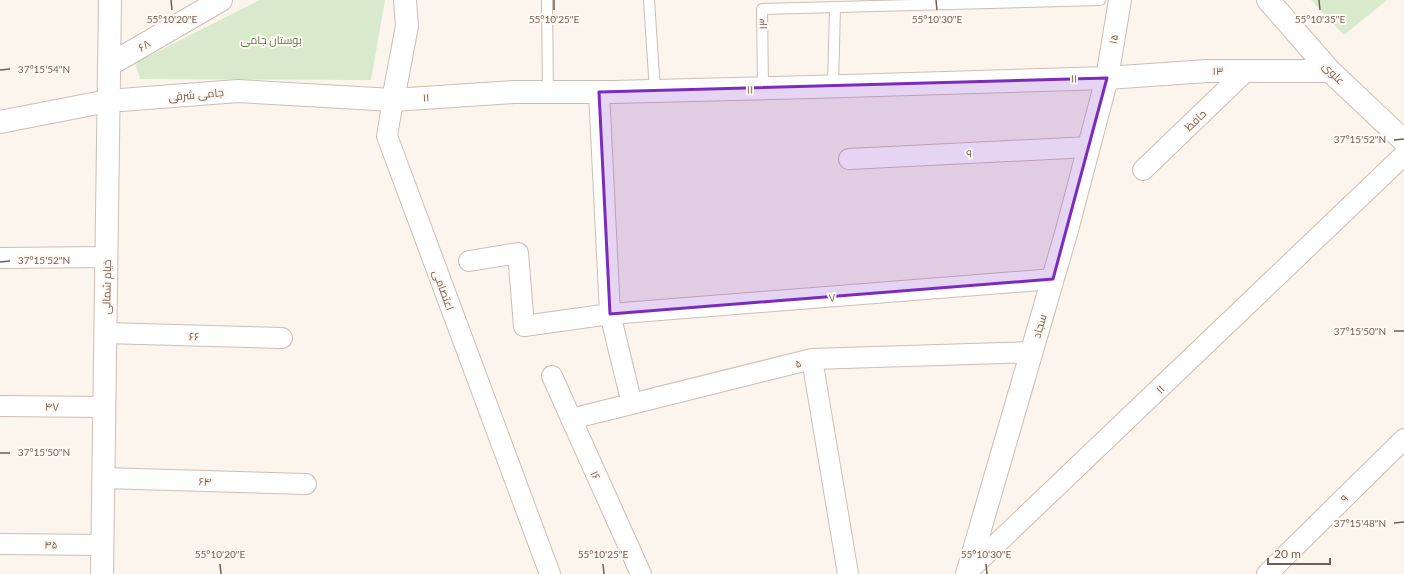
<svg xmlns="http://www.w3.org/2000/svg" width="1404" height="574" font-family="Lato,Cairo,sans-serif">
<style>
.green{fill:#d8e9cc}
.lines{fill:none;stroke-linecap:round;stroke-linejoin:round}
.service-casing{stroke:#cdbeb3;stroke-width:12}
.minor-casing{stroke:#cdbeb3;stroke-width:22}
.tertiary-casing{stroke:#cdbeb3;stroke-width:24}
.service{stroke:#fff;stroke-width:10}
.minor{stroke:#fff;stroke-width:20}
.tertiary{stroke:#fff;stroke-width:22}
.marked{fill:#7b2cbf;fill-opacity:0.2;stroke:#7b2cbf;stroke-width:3;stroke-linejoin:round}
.ticks{fill:none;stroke:#765d51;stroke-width:1.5}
.labels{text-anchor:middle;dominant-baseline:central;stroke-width:4;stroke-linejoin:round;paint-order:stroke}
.street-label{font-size:11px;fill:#765d51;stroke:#fef9f3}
.park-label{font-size:11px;fill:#597a49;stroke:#fef9f3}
.ticks-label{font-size:10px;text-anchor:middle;fill:#765d51;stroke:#fef9f3;stroke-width:4;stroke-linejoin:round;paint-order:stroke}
</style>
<rect width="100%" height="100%" fill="#fbf5ed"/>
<path class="green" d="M260,0h125l-14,80 -231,-1 -5,-16z
M1311,0h76l-43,35z"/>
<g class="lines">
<g class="service-casing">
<path id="service" d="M547,0l1,92
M649,0l6,91
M833,86l2,-79
M763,88l-1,-79 338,-9"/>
</g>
<g class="minor-casing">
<path id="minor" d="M599,92l11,222 22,90
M393,100l-6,36 163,438
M849,159l240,-12
M1143,170l104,-100
M0,258l106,-1
M469,261l49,-8 6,73 86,-12 443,-35
M105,333l177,5
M812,359l36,215
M552,376l89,198
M0,406l104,1
M571,419l241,-60 220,-7
M103,478l203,6
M0,544l103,1
M967,572l437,-417
M1267,574l137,-135"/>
</g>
<g class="tertiary-casing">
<path id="tertiary" d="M1268,0l62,71 74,70
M109,65l112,-65
M393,100l14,-74 -2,-26
M0,122l108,-21 130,-10 155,9 121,-8h99l199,-5 295,-9 100,-7h123
M102,574l8,-574
M967,574l100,-344 40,-152 13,-78"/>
</g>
<use href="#service" class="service"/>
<use href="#minor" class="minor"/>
<use href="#tertiary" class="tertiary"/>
</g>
<path class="marked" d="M1107,78l-54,201 -443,35 -11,-222z"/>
<path class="ticks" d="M171,0l1,10M554,0v10M936,0l1,10M1319,0l1,10M0,70l10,-1M1394,140l10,-1M0,262l10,-1M1394,331h10M0,453h10M1394,523l10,-1M220,564l1,10M603,564l1,10M986,564l1,10"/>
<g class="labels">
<g class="street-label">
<text transform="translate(762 24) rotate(-90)">۱۳</text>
<text transform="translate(1113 39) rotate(-80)">۱۵</text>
<text transform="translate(144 45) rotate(-30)">۶۸</text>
<text x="1218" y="70">۱۳</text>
<text transform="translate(1334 73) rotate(46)">علوی</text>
<text transform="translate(1074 78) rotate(-1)">۱۱</text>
<text transform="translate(750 89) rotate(-1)">۱۱</text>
<text transform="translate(196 94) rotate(-5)">جامی شرقی</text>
<text transform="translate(426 97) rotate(-4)">۱۱</text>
<text transform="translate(1195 120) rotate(-44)">حافظ</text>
<text transform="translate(969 153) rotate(-3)">۹</text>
<text transform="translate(106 287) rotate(-89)">خیام شمالی</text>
<text transform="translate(444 290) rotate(70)">اعتصامی</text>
<text transform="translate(832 297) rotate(-5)">۷</text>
<text transform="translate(1039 326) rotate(-74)">سجاد</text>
<text transform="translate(194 336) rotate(1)">۶۶</text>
<text transform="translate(798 363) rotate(-14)">۵</text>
<text transform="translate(1160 389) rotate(-44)">۱۱</text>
<text transform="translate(52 406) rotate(1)">۴۷</text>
<text transform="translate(596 475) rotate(66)">۱۶</text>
<text transform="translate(205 481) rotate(2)">۶۴</text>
<text transform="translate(1344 498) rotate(-45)">۹</text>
<text transform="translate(51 544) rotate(1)">۴۵</text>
</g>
<g class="park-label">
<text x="271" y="39">بوستان جامی</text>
</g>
</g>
<g class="ticks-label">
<text x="172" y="23">55°10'20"E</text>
<text x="554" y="23">55°10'25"E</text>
<text x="937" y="23">55°10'30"E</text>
<text x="1320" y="23">55°10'35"E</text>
<text x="44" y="73">37°15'54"N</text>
<text x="1360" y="143">37°15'52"N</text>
<text x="44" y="264">37°15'52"N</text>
<text x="1360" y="335">37°15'50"N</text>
<text x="44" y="456">37°15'50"N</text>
<text x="1360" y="527">37°15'48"N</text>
<text x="220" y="558">55°10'20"E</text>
<text x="603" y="558">55°10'25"E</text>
<text x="986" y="558">55°10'30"E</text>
</g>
<path d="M1268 558v6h62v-6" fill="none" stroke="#765d51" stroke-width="2"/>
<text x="1274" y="558" font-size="12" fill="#765d51" stroke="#fef9f3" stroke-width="3" paint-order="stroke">20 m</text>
</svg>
